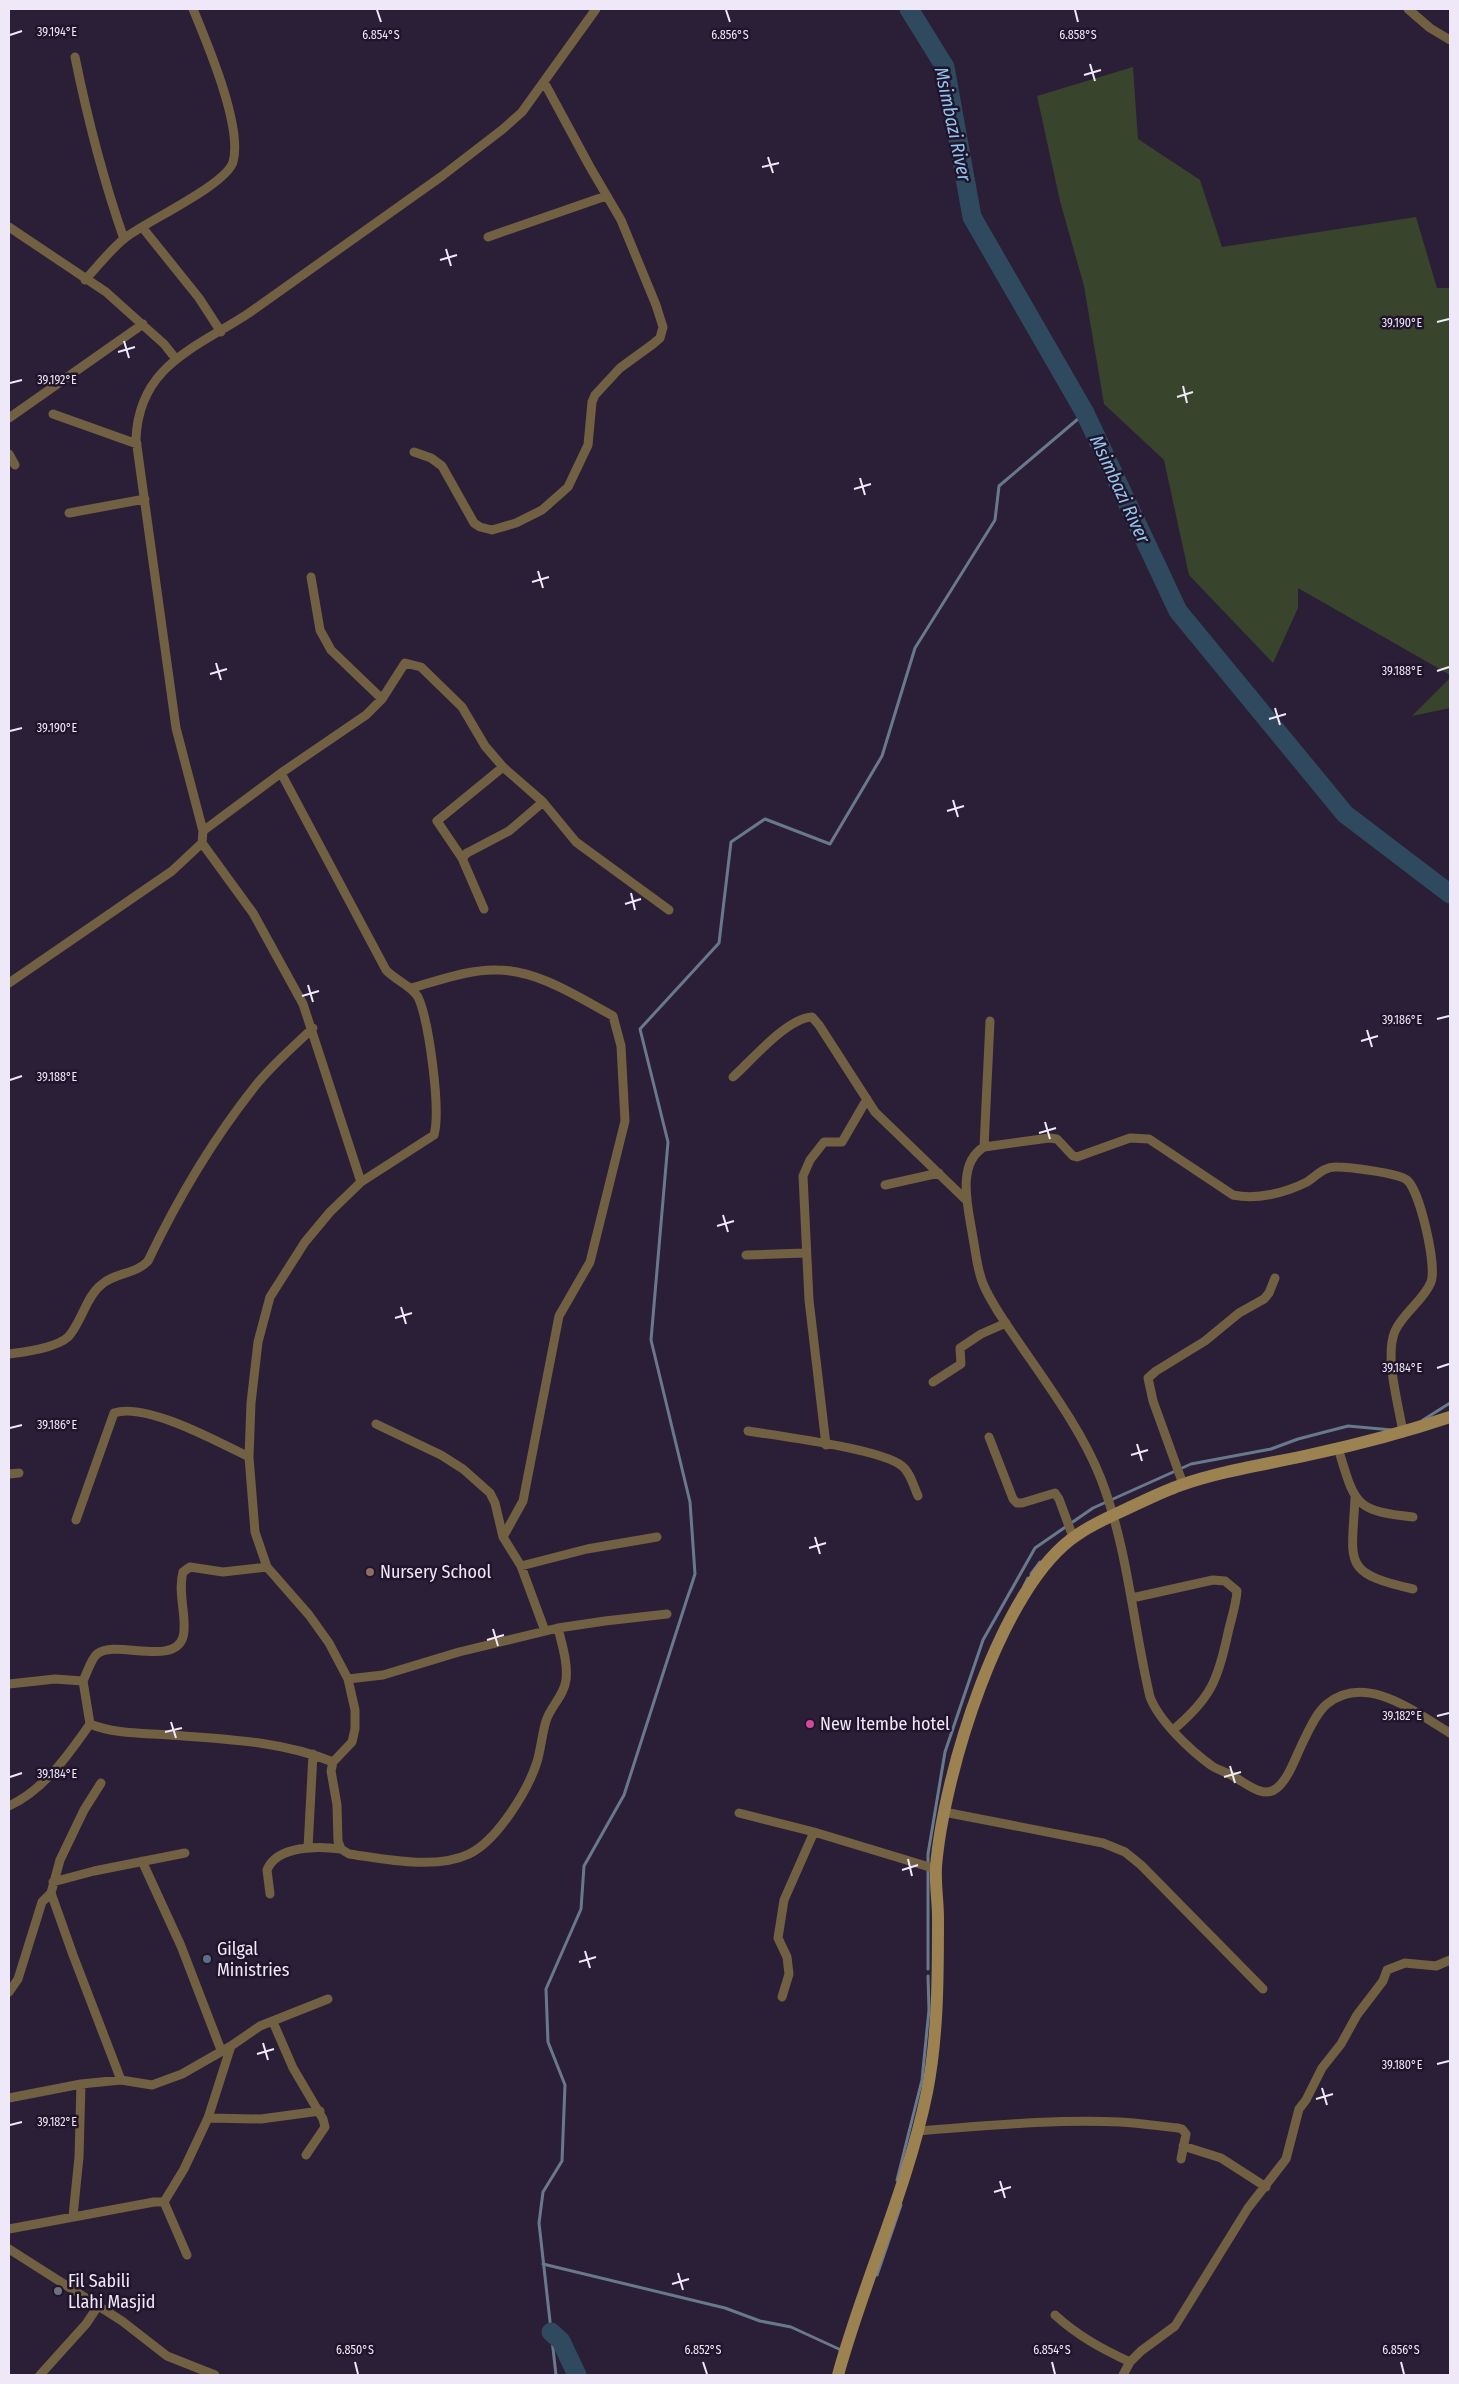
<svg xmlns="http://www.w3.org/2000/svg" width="1459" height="2384" font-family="'Fira Sans Condensed',sans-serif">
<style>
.green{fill:#39442c}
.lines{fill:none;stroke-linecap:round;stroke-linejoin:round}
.stream{stroke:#69798d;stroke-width:3}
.river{stroke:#2f4a5f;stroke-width:19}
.minor{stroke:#716042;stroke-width:9}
.secondary{stroke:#9c8151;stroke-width:12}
.ticks{fill:none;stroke:#efe8f8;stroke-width:2}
.education-dot{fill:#8d6e63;stroke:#20152b;stroke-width:2}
.hotel-dot{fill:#d1479c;stroke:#20152b;stroke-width:2}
.service-dot{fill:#5c6f8a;stroke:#20152b;stroke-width:2}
.worship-dot{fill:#6b7280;stroke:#20152b;stroke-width:2}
.labels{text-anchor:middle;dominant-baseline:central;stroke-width:5;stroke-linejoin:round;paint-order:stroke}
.poi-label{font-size:18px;fill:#efe8f8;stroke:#20152b;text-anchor:start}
.water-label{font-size:19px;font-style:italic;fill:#92c5ed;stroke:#20152b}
.ticks-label{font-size:12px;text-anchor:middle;fill:#efe8f8;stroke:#20152b;stroke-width:5;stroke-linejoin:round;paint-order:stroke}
</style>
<rect width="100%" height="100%" fill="#2a1f36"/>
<path class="green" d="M1133,67l5,72 62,41 22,67 194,-30 21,71h13v387l-152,-87v20l-25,55 -84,-88 -25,-115 -60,-56 -20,-118 -24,-85 -23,-105z
M1450,678v30l-38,8z"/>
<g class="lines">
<path class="stream" d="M1423,1420l27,-17
M1031,1574l9,-12
M1024,1586l4,-8
M928,1969v-115l17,-102 38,-112 52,-92 58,-40 98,-44 80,-15 27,-10 50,-13 44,4
M897,2180l25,-100 7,-70 -1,-34
M543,2264l182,44 35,13 31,6 50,23
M877,2275l24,-70
M556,2375l-17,-152 4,-31 19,-31 3,-76 -17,-43 -2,-53 35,-80 3,-43 40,-71 71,-221 -5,-72 -39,-162 17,-198 -28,-113 79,-86 12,-101 34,-23 65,25 52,-88 33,-108 80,-128 4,-34 86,-73"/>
<path class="river" d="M909,9l36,58 27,150 113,196 93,198 167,203 105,80
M551,2332l10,9 16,34"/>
<path class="minor" d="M1408,9l22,19 20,12
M75,57c13,64 27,119 49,182
M9,227l97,65 58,52 12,15
M142,227l57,71 22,34
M488,237l118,-41
M85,280c13,-14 25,-30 40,-42 22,-17 101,-53 108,-76 10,-35 -26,-119 -40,-153
M53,414l84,30
M9,418l134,-94
M414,452l17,6 11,8 32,57 6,4 12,3 24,-7 26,-13 26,-23 20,-42 4,-43 3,-7 25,-27 33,-24 7,-6 3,-11 -7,-22 -35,-85 -31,-53 -46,-85
M9,454l6,11
M69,513l76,-14
M311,577l9,53 11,20 51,49
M281,773l105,197c9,10 26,16 32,27 11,24 23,113 16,138l-73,47 -31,30 -25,30 -35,55 -12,45 -7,61 -2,54 6,75 12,35 42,48 20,28 19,36 7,31v19l-3,13 -19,20 -2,9 6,34 1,36 3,8 8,5c35,5 87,16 120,0 28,-13 59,-64 68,-92 4,-14 5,-28 9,-41 4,-14 18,-25 20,-41 2,-17 -4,-35 -8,-52
M203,831l78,-58 85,-58 16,-16 23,-36 16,4 41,40 23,39 18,21 40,35 33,40 93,68
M462,858l-25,-37 66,-54
M484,909l-22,-51 5,-5 42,-22 34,-29
M9,983l163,-112 30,-28
M411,988c27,-7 58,-19 86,-18 41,0 81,27 116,46l8,30 4,75 -35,141 -31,54 -36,185 -20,36
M733,1077c19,-17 54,-59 79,-60l7,8 56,87 90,87
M984,1147l6,-126
M361,1182l-58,-178 -50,-91 -51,-70 1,-12 -27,-103 -40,-289c3,-74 60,-91 113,-126l193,-137 61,-47 19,-17 74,-103
M885,1185l54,-12
M746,1255l59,-2
M9,1354c16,-2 47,-6 59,-17 6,-6 10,-15 14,-23 5,-10 10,-22 19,-29 14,-13 34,-10 47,-24 30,-63 64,-121 108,-176 17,-21 38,-39 57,-57
M933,1382l28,-18 -1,-16 21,-14 25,-11
M376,1424l65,31 22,14 27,24 5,10 8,34 18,29 24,65
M748,1431c31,5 134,18 154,35 8,6 12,21 16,30
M1403,1433c-4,-28 -19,-76 -8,-102 8,-18 29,-31 36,-49 6,-16 -11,-91 -24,-102 -9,-7 -58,-13 -70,-13 -12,-1 -21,9 -30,15 -22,11 -50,18 -74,13l-84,-56 -19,-1 -53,19 -4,-1 -16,-17 -8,-1 -65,9c-29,17 -15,64 -11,91 3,15 4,33 11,48 8,18 20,35 31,51 30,44 67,93 86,142 27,70 32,146 49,218 9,24 41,54 62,69 8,5 17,7 24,12 11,6 28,21 41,10 12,-10 19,-32 26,-46 6,-12 13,-29 24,-38 39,-32 89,9 123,29
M989,1437l24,62 4,4h5l33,-10 4,6 14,38
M826,1445l-17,-145 -6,-124 7,-16 14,-18h18l25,-43
M1338,1448c17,55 15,63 75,69
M9,1474l10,-1
M1183,1484l-30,-83 -5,-23 8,-7 49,-30 34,-28 25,-14 5,-6 6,-15
M1355,1498c-3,65 -14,75 58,91
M76,1520l38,-107c32,-11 104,29 135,44
M521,1566l66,-17 70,-12
M1132,1598l81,-18 12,1 12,10c-1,15 -6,28 -9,42 -10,47 -17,65 -55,97
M348,1679l35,-4 76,-23 99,-24 47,-7 62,-7
M83,1681c4,-8 8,-22 14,-27 18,-15 77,13 86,-17 5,-17 -6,-44 0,-65l7,-5 33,5 44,-5
M9,1684l46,-5 28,2 7,43c24,10 55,9 80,11 55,4 112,6 163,27
M101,1783l-17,27 -24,50 -9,33 22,62 48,125
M9,1806c35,-16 60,-52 81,-82
M944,1812l159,31 22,9 16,13 122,124
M739,1813l75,19 122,37
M308,1848l5,-94
M142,1861l39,85 40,104
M53,1882l41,-11 91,-18
M270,1894l-3,-24c10,-25 52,-24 74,-21
M9,1992l9,-13 24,-77 9,-9
M782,1997l7,-23 -2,-17 -9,-19 6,-38 30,-68
M273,2022l20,46 30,51 2,8 -19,28
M9,2098l72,-14 40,-4 31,5 30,-11 49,-28
M208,2118l53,1 59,-8
M917,2131c68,-5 136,-12 203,-9 19,1 39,4 58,6l4,1 4,5 -5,25
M1183,2146l38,12 45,29
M164,2202l20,-33 24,-51 23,-72 29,-20 68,-27
M73,2216l6,-59 2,-73
M9,2229l145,-27h10l23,53
M9,2249l113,72 45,35 48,19
M1055,2315c23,21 47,34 75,47
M40,2375l46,-51 12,-18
M1123,2375l7,-13 11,-11 34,-25 73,-118 38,-49 13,-50 7,-9 16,-32 19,-24 16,-29 26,-34 4,-11 18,-7 31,3 14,-6"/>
<path class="secondary" d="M838,2375c26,-95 69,-185 89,-283 11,-56 11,-116 11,-174 0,-17 -3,-34 -2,-51 7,-90 64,-281 141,-332 14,-10 30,-17 45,-24 20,-9 39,-19 59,-26 43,-15 88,-21 132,-31 47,-10 92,-22 137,-37"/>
</g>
<path class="ticks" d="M377,10l4,12M726,10l4,12M1075,10l3,12M10,35l12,-4M1090,64l5,17M1084,75l17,-5M768,157l5,16M762,167l17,-4M446,249l5,17M440,260l17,-5M1437,322l12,-3M124,341l5,17M118,352l17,-5M10,383l12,-3M1183,386l4,17M1177,397l16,-5M860,478l5,17M854,489l17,-5M538,571l5,17M532,582l17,-5M216,663l5,17M1437,671l12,-4M210,674l17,-5M1275,708l5,17M1269,719l17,-5M10,731l12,-3M953,800l5,17M947,811l17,-5M631,893l4,17M625,904l16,-5M308,985l5,17M302,996l17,-5M1437,1019l12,-3M1367,1030l5,17M1361,1041l17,-5M10,1080l12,-4M1045,1122l5,17M1039,1133l17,-5M723,1215l5,17M717,1226l17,-5M401,1307l5,17M395,1318l17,-5M1437,1368l12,-4M10,1428l12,-3M1137,1444l5,17M1131,1455l17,-5M815,1537l5,17M809,1548l17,-5M493,1629l5,17M487,1640l17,-5M1437,1716l12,-3M171,1722l5,16M165,1732l17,-4M1230,1766l5,17M10,1777l12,-4M1224,1777l17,-5M908,1859l4,17M902,1870l16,-5M585,1951l5,17M579,1962l17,-5M263,2043l5,17M257,2054l17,-5M1437,2064l12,-3M1322,2088l5,17M1316,2099l17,-5M10,2125l12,-3M1000,2181l5,17M994,2192l17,-5M678,2273l5,17M672,2284l17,-5M355,2362l3,12M703,2362l4,12M1052,2362l3,12M1401,2362l3,12"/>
<circle class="education-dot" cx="370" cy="1572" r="5"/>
<circle class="hotel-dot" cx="810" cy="1724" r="5"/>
<circle class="service-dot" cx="207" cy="1959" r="5"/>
<circle class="worship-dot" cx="58" cy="2291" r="5"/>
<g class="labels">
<g class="poi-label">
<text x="380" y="1572">Nursery School</text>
<text x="820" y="1724">New Itembe hotel</text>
<text x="217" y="1949">Gilgal<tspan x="217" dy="21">Ministries</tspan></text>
<text x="68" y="2281">Fil Sabili<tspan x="68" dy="21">Llahi Masjid</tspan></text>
</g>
<g class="water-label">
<text transform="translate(953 124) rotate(78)">Msimbazi River</text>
<text transform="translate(1120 489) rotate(65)">Msimbazi River</text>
</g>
</g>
<g class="ticks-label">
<text x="57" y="36">39.194°E</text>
<text x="381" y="39">6.854°S</text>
<text x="730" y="39">6.856°S</text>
<text x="1078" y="39">6.858°S</text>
<text x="1402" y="327">39.190°E</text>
<text x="57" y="384">39.192°E</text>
<text x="1402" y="675">39.188°E</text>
<text x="57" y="732">39.190°E</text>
<text x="1402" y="1024">39.186°E</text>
<text x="57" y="1081">39.188°E</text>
<text x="1402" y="1372">39.184°E</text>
<text x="57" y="1429">39.186°E</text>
<text x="1402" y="1720">39.182°E</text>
<text x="57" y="1778">39.184°E</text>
<text x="1402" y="2069">39.180°E</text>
<text x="57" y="2126">39.182°E</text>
<text x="355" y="2354">6.850°S</text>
<text x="703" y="2354">6.852°S</text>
<text x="1052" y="2354">6.854°S</text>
<text x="1401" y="2354">6.856°S</text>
</g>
<rect width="1459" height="2384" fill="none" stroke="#efe8f8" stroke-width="20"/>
</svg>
